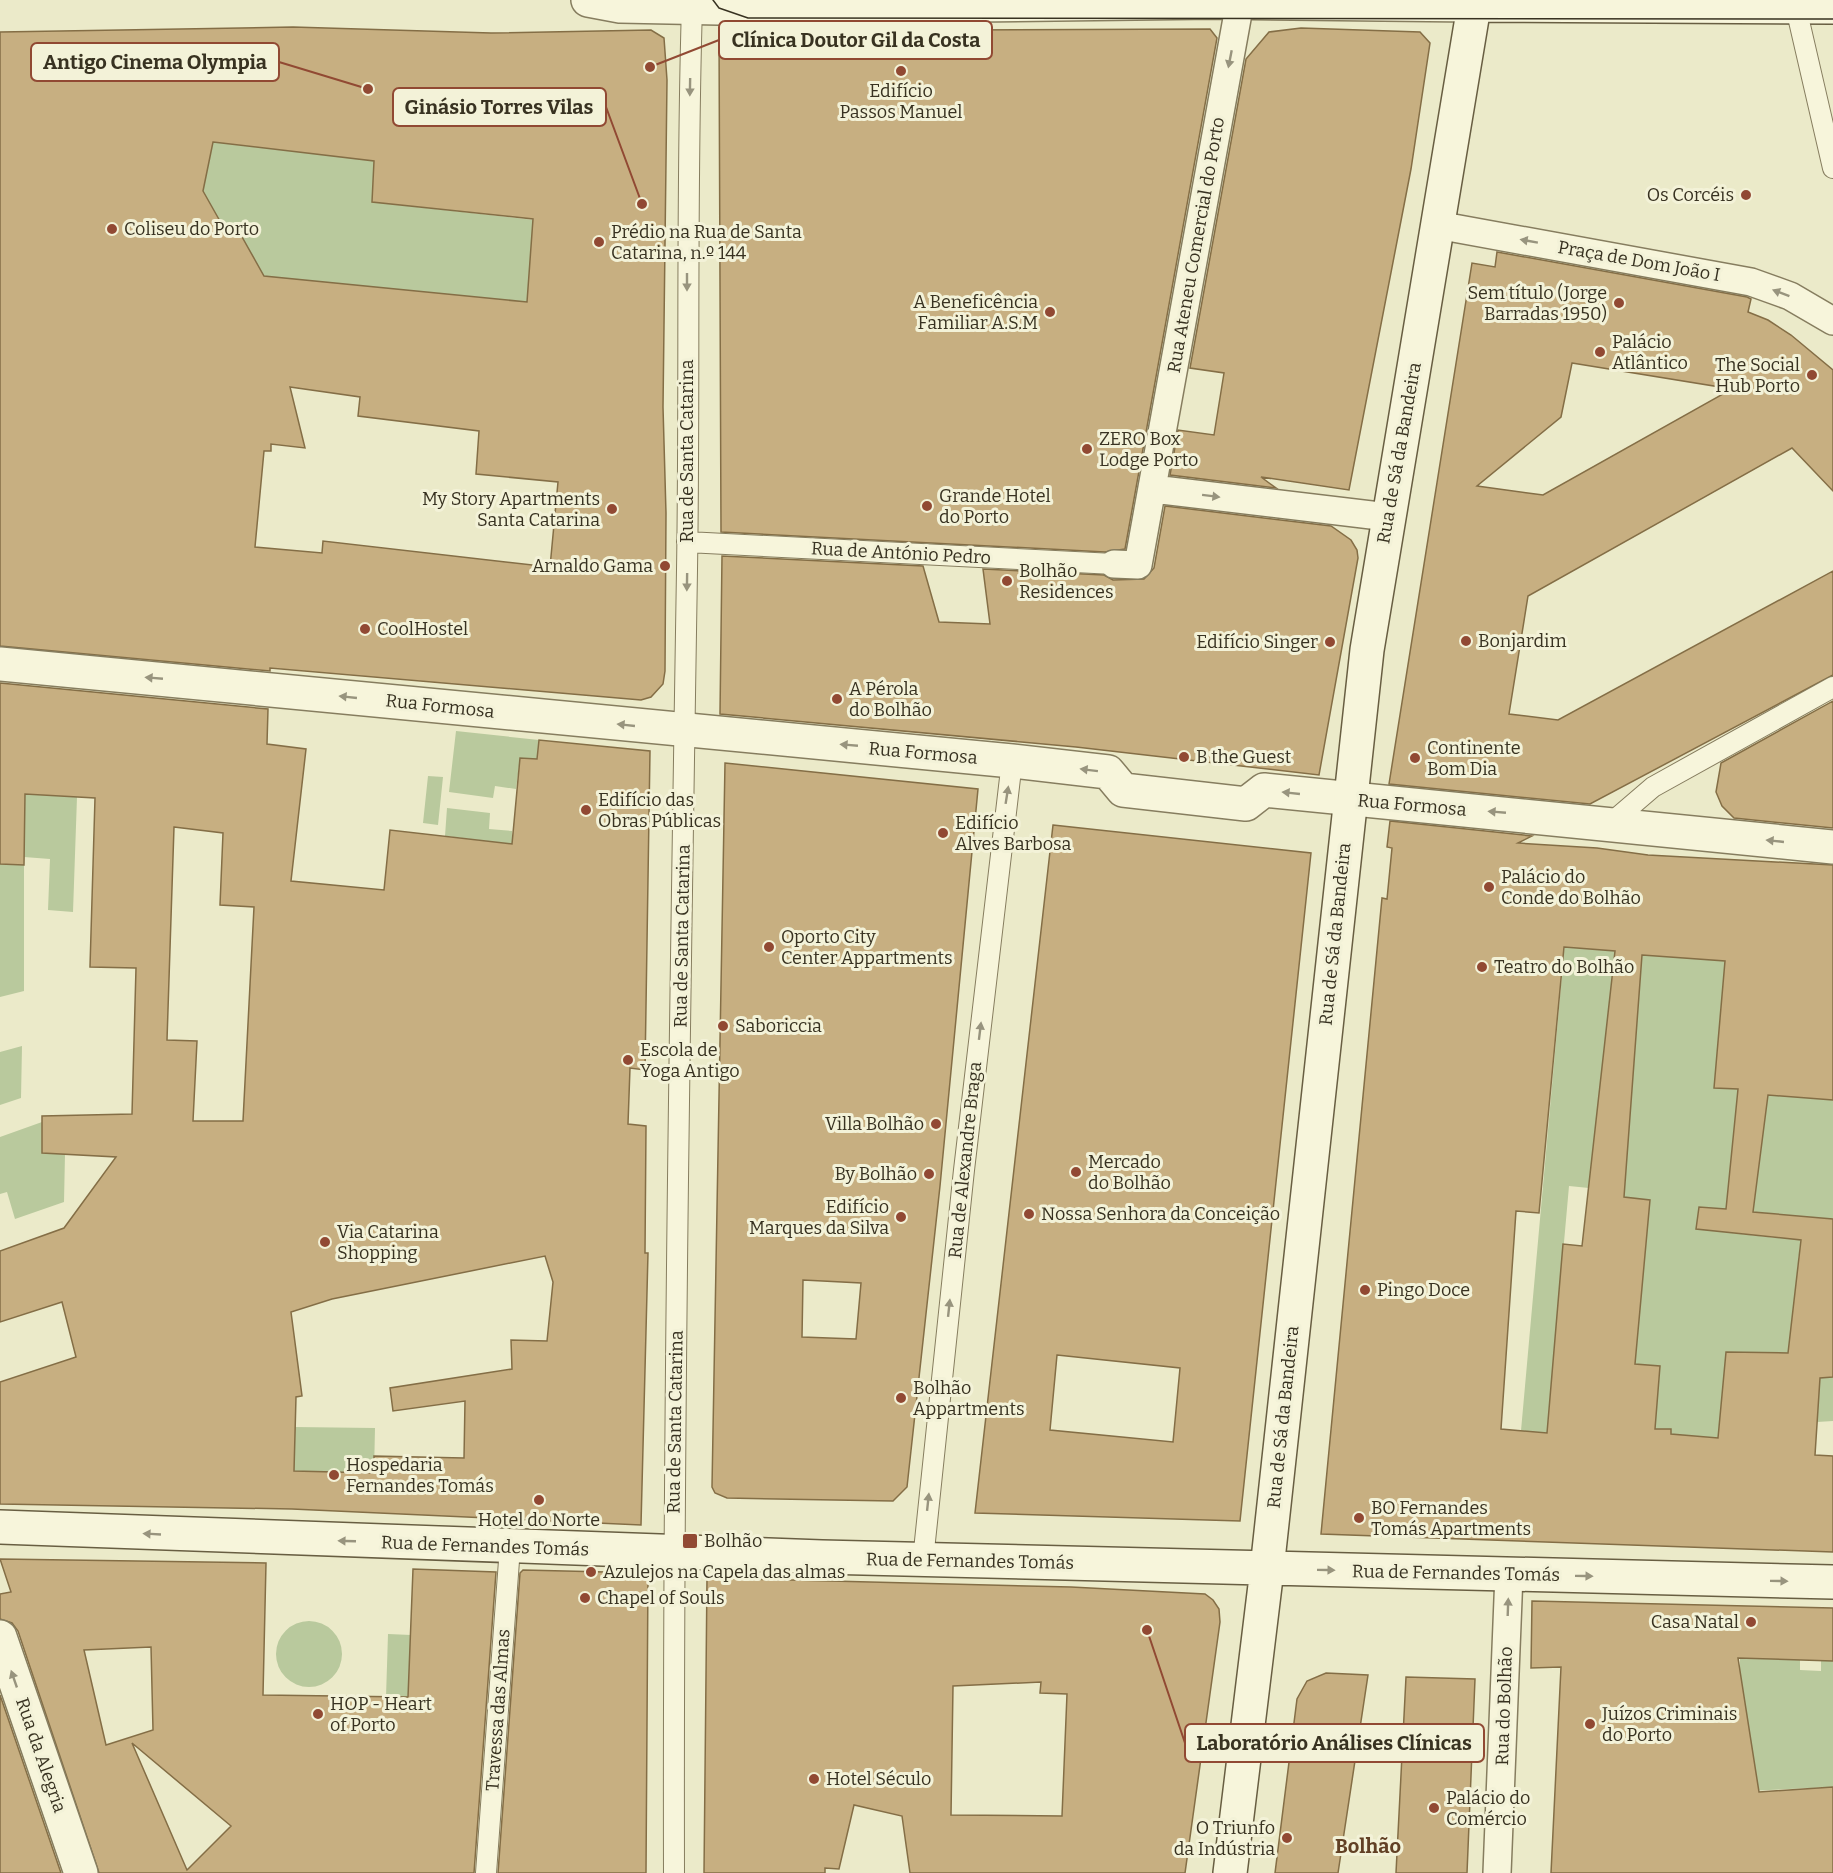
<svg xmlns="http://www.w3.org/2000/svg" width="1833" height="1873" font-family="Bitter,serif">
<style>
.green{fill:#b9c99d}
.building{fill:#c7af81;stroke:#846e46;stroke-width:1.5;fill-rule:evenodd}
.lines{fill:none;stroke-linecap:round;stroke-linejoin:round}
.pedestrian-casing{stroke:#867d5f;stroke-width:22}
.minor-casing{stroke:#867d5f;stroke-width:30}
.tertiary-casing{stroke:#867d5f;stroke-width:36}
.secondary-casing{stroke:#685e42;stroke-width:36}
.pedestrian{stroke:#f7f5db;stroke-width:20}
.minor{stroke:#f7f5db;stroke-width:27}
.tertiary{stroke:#f7f5db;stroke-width:33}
.secondary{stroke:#f7f5db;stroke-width:33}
.tram{stroke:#383221;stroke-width:1.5}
.oneway{fill:#98947e}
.poi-dot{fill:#914933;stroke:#f3f2d8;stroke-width:2}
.labels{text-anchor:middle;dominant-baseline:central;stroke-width:6;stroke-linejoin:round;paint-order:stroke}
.poi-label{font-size:18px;fill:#383221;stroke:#f3f2d8;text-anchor:start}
.street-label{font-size:18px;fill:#383221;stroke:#f3f2d8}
.neighbourhood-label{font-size:20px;font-weight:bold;fill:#614024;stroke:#f3f2d8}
.leader{fill:none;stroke:#914933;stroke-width:2}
.callout-dot{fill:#914933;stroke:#f3f2d8;stroke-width:2}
.callout{fill:#f3f2d8;stroke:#914933;stroke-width:2}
.callout-label{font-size:20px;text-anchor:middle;font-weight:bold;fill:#383221}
</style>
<rect width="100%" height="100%" fill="#ebeac9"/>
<path class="green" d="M213,142l161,19 -2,41 162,18 -6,82 -269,-26 3,-3 -25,-45 -12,2 -22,-39z
M456,731l83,9 -2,19h-17l-4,30 -21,-3 -2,12 -44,-6z
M428,776l15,1 -5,48 -15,-2z
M25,794l52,3 -4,115 -25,-2 2,-51 -26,-2z
M447,808l43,5 -1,16 23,2v13l-67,-8z
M0,864l24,1v126l-24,6z
M1565,941l24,8 26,2 -26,237 -20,-2 -25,281 -26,-3z
M1642,954l83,7 -11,127 24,1 -14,143 53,6 3,-24 -27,-2 15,-117 65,-12v137l-30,-3 -16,150 -31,-14 -30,-1 -8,86 -47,-4v-5h-16l5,-63 -25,-2 15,-164 -26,-3z
M22,1046l-1,52 -21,7v-53z
M42,1122v31l23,1 -1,48 -49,17 -8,-27 -7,2v-57z
M1833,1377v44l-16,1 3,-44z
M294,1427l81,1 -1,45 -80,-2z
M276 1654a33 33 0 1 1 66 0a33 33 0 1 1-66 0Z
M388,1634l23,1v62h-25z
M1740,1658l60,1v11l21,1v-11l12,1v126l-133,6 40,-123z"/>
<path class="building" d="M293,27l198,6 160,-3 13,8 3,42 -4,327 3,106 -1,158 -2,13 -12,13 -10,3 -371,-32v3l-270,-25v-614zM213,142l161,19 -2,41 161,17 -6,83 -263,-26 -27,-48 -12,2 -22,-39zM290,387l70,10 -2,19 121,15 -3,43 82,8 -8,85 -227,-26 -1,12 -67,-6 9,-96h7v-7l34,4z
M1301,28l119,4 10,11 -19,126 -62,321 -88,-13 15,11 -106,-13 8,-45 36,5 10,-62 -34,-5 56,-309 23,-27z
M1210,29l7,9 -92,511 -20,3 -384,-20 -2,-501z
M1497,252l250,45 4,2 -3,13 20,8 23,15 42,35v121l-41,-43 -264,148 -19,118 49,6 275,-149v104l-243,129 -201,-20 83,-521 23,4zM1572,363l160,26 -189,106 -66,-9 84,-69z
M1165,506l166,20 20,14 6,10 1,8 -39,217 -243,-28 -356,-33 2,-158 201,10 16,56 51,2 -7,-55 121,6 9,5 31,-1 10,-11z
M0,683l268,26 -1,35 39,5 -15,132 93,9 6,-60 122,14 8,-86 17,1 2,-19 111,11 -5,319 -15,-2 -2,56 18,2 -1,127h3l-7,272 -349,-16 -292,-5v-122l76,-25 -14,-55 -62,20v-71l64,-23 52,-71 -74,-4v-37l90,-2 4,-146 -46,-1 5,-169 -70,-4 -1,71 -24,-1zM174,827l49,6 -3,72 34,2 -11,214h-50l4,-80 -30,-1zM545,1256l8,26 -6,59 -36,-1 1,29 -122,19 3,23 72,-10 -1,57 -90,-2v17l-80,-2 2,-74 6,-1 -11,-84 41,-13z
M1833,701v127l-99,-10 -12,-12 -6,-14 5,-29z
M725,763l253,26 -38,397 -33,301 -14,14 -166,-3 -12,-5 -3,-6zM803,1280l58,3 -5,56 -54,-2z
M1390,821l142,15 -14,7 79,5 51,7 185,10v235l-65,-5 -15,117 80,7v158l-13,1 -5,77 18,1v96l-512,-18 61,-636 5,1 5,-51 -5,-1zM1564,947l51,4 -33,295 -19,-2 -16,189 -46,-4 15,-218 23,2zM1642,955l83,6 -11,127 24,1 -12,120 -27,-2 -3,22 105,11 -13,113 -62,-1 -8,86 -47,-4v-5h-16l5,-63 -25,-2 15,-164 -26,-3z
M1053,825l258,28 -71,668 -265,-8zM1057,1355l123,13 -7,74 -123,-12z
M0,1559l266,4 -3,132 145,2 5,-128 83,3 -22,301h-375l-81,-242 -6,-8 -12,-4v-25l11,-2zM151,1647l2,83 -47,15 -22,-95zM132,1743l99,83 -44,44z
M523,1570l125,3 -2,300h-148l22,-300z
M707,1578l364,9 134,7 8,6 6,9 1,13 -35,251h-275l-8,-57 -48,-11 -15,64 -14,-1v5h-121zM1041,1682l-1,11 27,1 -5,122 -111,-1 2,-129z
M1532,1601l301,7v53l-95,-3 21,134 74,-5v86h-282l10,-206 -30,1z
M1326,1673l42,2 -30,198h-63l22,-174 10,-18z
M1406,1677l69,2 -8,194h-71z
M0,1695l61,178h-61z"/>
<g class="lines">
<g class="pedestrian-casing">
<path id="pedestrian" d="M1796,8l37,160
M687,542l427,22
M1611,823l42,-36 180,-100
M923,1560l41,-390 48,-409
M486,1873l24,-326
M674,1873c-1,-434 6,-869 13,-1303 3,-188 -1,-375 5,-563"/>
</g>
<g class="minor-casing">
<path id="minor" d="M1437,225l314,57 39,14 43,25
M1153,489l235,28
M1114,564l24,1 102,-563
M1497,1873l12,-299"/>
</g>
<g class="tertiary-casing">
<path id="tertiary" d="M588,0l32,6 99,2 495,-6 260,3
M0,664l1012,97 96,11 15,18 123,14 18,-14 569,57
M0,1637l81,236"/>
</g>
<g class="secondary-casing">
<path id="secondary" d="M1474,5l359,2
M0,1527l822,30 1011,25
M1230,1873l37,-304 100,-919 108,-650"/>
</g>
<use href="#pedestrian" class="pedestrian"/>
<use href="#minor" class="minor"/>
<use href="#tertiary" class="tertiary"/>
<use href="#secondary" class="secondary"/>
<path class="tram" d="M713,0l6,8 29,10 1085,1"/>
</g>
<defs><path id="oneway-solid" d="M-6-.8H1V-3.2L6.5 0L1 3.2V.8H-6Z" transform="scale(1.5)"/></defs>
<g class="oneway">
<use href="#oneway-solid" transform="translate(1230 59) rotate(101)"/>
<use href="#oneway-solid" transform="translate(690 87) rotate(91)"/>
<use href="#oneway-solid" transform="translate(1529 241) rotate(-170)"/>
<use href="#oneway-solid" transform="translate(687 282) rotate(90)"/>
<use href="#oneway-solid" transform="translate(1781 293) rotate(-159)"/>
<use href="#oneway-solid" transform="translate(1211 496) rotate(7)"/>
<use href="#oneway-solid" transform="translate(687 582) rotate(91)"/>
<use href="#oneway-solid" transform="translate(154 678) rotate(-175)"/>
<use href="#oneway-solid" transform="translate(348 697) rotate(-174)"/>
<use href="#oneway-solid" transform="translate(626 725) rotate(-174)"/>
<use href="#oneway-solid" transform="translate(849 745) rotate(-175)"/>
<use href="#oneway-solid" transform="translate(1089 770) rotate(-173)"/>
<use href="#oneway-solid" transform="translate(1291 793) rotate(-174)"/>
<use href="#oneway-solid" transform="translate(1007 795) rotate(-81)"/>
<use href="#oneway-solid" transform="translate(1497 812) rotate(-175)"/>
<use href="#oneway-solid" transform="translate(1775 841) rotate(-174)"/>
<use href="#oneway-solid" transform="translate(980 1031) rotate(-83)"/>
<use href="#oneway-solid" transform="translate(949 1308) rotate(-84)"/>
<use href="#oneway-solid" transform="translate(928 1502) rotate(-84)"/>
<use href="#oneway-solid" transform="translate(152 1534) rotate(-177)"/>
<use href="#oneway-solid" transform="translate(347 1541) rotate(-178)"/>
<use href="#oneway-solid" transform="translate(1326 1570) rotate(1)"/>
<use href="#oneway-solid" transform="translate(1584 1576) rotate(1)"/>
<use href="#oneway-solid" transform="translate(1779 1581) rotate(1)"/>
<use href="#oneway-solid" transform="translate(1508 1607) rotate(-88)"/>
<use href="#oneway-solid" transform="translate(14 1679) rotate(-109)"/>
</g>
<g class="poi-dot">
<circle cx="901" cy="71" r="6"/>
<circle cx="1746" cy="195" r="6"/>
<circle cx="112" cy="229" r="6"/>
<circle cx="599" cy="242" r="6"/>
<circle cx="1619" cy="303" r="6"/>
<circle cx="1050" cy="312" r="6"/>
<circle cx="1600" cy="352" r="6"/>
<circle cx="1812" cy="375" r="6"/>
<circle cx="1087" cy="449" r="6"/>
<circle cx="927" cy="506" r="6"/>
<circle cx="612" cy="509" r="6"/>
<circle cx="665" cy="566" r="6"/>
<circle cx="1007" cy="581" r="6"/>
<circle cx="365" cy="629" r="6"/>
<circle cx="1466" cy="641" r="6"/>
<circle cx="1330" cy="642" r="6"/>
<circle cx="837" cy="699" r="6"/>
<circle cx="1184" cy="757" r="6"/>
<circle cx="1415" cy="758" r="6"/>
<circle cx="586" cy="810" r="6"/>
<circle cx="943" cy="833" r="6"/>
<circle cx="1489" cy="887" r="6"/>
<circle cx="769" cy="947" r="6"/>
<circle cx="1482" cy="967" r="6"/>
<circle cx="723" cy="1026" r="6"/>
<circle cx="628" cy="1060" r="6"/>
<circle cx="936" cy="1124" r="6"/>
<circle cx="1076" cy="1172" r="6"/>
<circle cx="929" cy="1174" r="6"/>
<circle cx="1029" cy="1214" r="6"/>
<circle cx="901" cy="1217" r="6"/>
<circle cx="325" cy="1242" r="6"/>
<circle cx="1365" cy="1290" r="6"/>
<circle cx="901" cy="1398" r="6"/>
<circle cx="334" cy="1475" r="6"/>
<circle cx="539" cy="1500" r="6"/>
<circle cx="1359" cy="1518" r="6"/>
<rect x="682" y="1533" width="16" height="16" rx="3"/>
<circle cx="591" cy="1572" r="6"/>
<circle cx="585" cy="1598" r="6"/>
<circle cx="1751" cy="1622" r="6"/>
<circle cx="318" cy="1714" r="6"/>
<circle cx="1590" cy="1724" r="6"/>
<circle cx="814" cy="1779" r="6"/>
<circle cx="1434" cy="1808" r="6"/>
<circle cx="1287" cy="1838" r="6"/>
</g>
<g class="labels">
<g class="poi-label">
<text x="901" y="91" text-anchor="middle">Edifício<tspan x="901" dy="21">Passos Manuel</tspan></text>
<text x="1734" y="195" text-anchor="end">Os Corcéis</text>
<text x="124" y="229">Coliseu do Porto</text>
<text x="611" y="232">Prédio na Rua de Santa<tspan x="611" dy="21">Catarina, n.º 144</tspan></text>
<text x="1607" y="293" text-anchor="end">Sem título (Jorge<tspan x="1607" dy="21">Barradas 1950)</tspan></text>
<text x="1038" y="302" text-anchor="end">A Beneficência<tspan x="1038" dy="21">Familiar A.S.M</tspan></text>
<text x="1612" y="342">Palácio<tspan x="1612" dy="21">Atlântico</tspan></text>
<text x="1800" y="365" text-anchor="end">The Social<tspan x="1800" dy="21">Hub Porto</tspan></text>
<text x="1099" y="439">ZERO Box<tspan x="1099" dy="21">Lodge Porto</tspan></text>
<text x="939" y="496">Grande Hotel<tspan x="939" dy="21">do Porto</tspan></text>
<text x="600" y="499" text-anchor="end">My Story Apartments<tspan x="600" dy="21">Santa Catarina</tspan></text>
<text x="653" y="566" text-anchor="end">Arnaldo Gama</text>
<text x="1019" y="571">Bolhão<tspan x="1019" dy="21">Residences</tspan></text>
<text x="377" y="629">CoolHostel</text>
<text x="1478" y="641">Bonjardim</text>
<text x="1318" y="642" text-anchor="end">Edifício Singer</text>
<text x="849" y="689">A Pérola<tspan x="849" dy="21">do Bolhão</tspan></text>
<text x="1427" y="748">Continente<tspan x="1427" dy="21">Bom Dia</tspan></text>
<text x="1196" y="757">B the Guest</text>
<text x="598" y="800">Edifício das<tspan x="598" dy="21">Obras Públicas</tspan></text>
<text x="955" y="823">Edifício<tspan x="955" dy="21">Alves Barbosa</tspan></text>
<text x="1501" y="877">Palácio do<tspan x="1501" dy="21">Conde do Bolhão</tspan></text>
<text x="781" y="937">Oporto City<tspan x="781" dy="21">Center Appartments</tspan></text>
<text x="1494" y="967">Teatro do Bolhão</text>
<text x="735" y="1026">Saboriccia</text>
<text x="640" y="1050">Escola de<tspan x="640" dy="21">Yoga Antigo</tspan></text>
<text x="924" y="1124" text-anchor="end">Villa Bolhão</text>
<text x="1088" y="1162">Mercado<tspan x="1088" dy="21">do Bolhão</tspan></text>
<text x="917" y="1174" text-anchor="end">By Bolhão</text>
<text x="889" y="1207" text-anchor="end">Edifício<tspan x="889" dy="21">Marques da Silva</tspan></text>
<text x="1041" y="1214">Nossa Senhora da Conceição</text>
<text x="337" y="1232">Via Catarina<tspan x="337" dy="21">Shopping</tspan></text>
<text x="1377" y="1290">Pingo Doce</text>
<text x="913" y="1388">Bolhão<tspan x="913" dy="21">Appartments</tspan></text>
<text x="346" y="1465">Hospedaria<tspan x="346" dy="21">Fernandes Tomás</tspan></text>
<text x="1371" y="1508">BO Fernandes<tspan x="1371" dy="21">Tomás Apartments</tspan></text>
<text x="539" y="1520" text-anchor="middle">Hotel do Norte</text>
<text x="704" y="1541">Bolhão</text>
<text x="603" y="1572">Azulejos na Capela das almas</text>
<text x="597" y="1598">Chapel of Souls</text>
<text x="1739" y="1622" text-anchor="end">Casa Natal</text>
<text x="330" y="1704">HOP - Heart<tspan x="330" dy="21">of Porto</tspan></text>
<text x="1602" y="1714">Juízos Criminais<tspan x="1602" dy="21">do Porto</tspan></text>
<text x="826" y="1779">Hotel Século</text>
<text x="1446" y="1798">Palácio do<tspan x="1446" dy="21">Comércio</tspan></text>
<text x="1275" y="1828" text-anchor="end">O Triunfo<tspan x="1275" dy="21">da Indústria</tspan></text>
</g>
<g class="street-label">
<text transform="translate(1196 245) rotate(-80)">Rua Ateneu Comercial do Porto</text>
<text transform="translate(1639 261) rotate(10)">Praça de Dom João I</text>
<text transform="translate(687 451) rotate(-90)">Rua de Santa Catarina</text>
<text transform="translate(1399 453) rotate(-80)">Rua de Sá da Bandeira</text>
<text transform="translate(901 553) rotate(3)">Rua de António Pedro</text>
<text transform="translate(440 706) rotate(6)">Rua Formosa</text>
<text transform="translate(923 753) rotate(5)">Rua Formosa</text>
<text transform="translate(1412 805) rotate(5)">Rua Formosa</text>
<text transform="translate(1335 934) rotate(-84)">Rua de Sá da Bandeira</text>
<text transform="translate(682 936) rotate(-89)">Rua de Santa Catarina</text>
<text transform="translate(965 1160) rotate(-84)">Rua de Alexandre Braga</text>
<text transform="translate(1283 1417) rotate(-84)">Rua de Sá da Bandeira</text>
<text transform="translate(675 1422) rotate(-89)">Rua de Santa Catarina</text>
<text transform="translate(485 1546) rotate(2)">Rua de Fernandes Tomás</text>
<text transform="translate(970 1561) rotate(1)">Rua de Fernandes Tomás</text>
<text transform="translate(1456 1573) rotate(1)">Rua de Fernandes Tomás</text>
<text transform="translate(1504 1706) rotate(-88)">Rua do Bolhão</text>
<text transform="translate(498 1710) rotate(-86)">Travessa das Almas</text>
<text transform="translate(41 1755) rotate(71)">Rua da Alegria</text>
</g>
<g class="neighbourhood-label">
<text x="1368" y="1846">Bolhão</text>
</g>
</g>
<path class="leader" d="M650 67L719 40M368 89L279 62M642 204L606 107M1147 1630L1185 1743"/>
<g class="callout-dot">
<circle cx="650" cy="67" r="6"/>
<circle cx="368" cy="89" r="6"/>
<circle cx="642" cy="204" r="6"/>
<circle cx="1147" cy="1630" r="6"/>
</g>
<g class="callout">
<rect x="719" y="21" width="273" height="38" rx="6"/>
<rect x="31" y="43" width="248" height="38" rx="6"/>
<rect x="393" y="88" width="213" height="38" rx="6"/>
<rect x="1185" y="1724" width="299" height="38" rx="6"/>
</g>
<g class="callout-label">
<text x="856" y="47">Clínica Doutor Gil da Costa</text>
<text x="155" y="69">Antigo Cinema Olympia</text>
<text x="499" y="114">Ginásio Torres Vilas</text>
<text x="1334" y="1750">Laboratório Análises Clínicas</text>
</g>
</svg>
